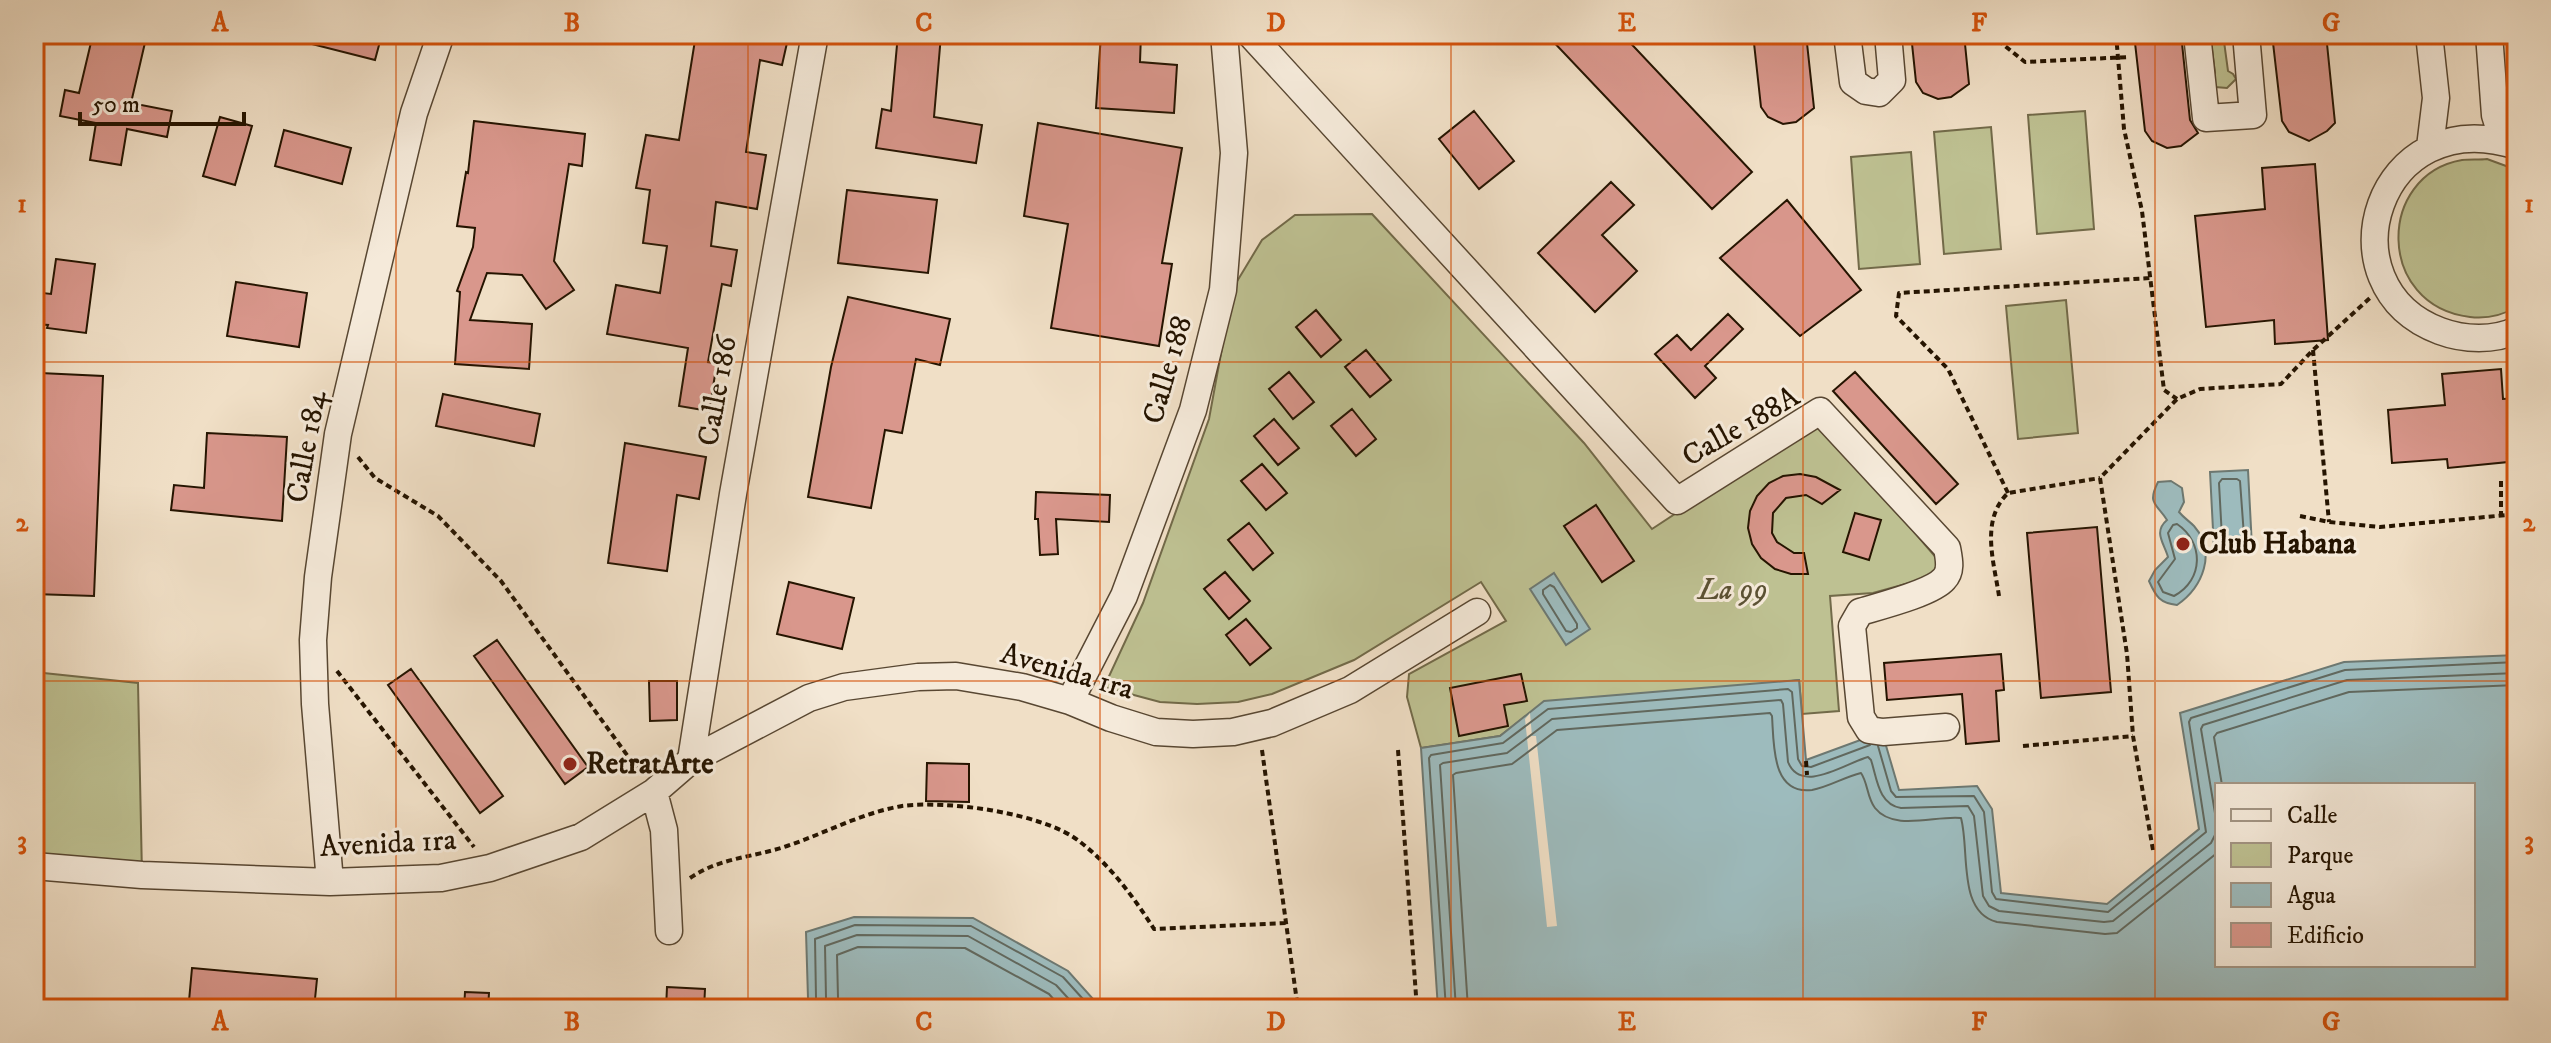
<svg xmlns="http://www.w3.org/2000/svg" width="2551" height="1043" font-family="'IM FELL DW Pica',serif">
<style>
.green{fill:#bec192;stroke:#726a49;stroke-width:2}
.water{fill:#9dbbbd;stroke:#6d7871;stroke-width:2;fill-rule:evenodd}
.pier{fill:#f0dfc6}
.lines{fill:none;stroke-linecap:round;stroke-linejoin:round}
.shore{stroke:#61685e;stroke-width:2}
.building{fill:#d9978c;stroke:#251400;stroke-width:2}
.minor-casing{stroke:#584732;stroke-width:29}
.path{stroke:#251400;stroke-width:4;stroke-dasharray:6 4;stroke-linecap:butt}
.minor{stroke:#f5eada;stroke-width:26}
.grid{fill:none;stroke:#d4520b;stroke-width:2;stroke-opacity:0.55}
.poi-dot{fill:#8f2418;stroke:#f5eada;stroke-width:3}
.labels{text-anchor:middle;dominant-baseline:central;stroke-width:6;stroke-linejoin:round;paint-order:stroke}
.street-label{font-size:30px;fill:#251400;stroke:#f5eada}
.poi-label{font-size:30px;font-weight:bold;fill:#251400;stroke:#f5eada;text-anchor:start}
.park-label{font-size:30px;font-style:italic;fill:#5b5133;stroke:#f5eada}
.neatline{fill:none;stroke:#d4520b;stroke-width:3}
.grid-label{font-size:26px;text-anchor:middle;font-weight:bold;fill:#d4520b}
</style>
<rect width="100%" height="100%" fill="#f0dfc6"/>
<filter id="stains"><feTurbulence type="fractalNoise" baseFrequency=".0025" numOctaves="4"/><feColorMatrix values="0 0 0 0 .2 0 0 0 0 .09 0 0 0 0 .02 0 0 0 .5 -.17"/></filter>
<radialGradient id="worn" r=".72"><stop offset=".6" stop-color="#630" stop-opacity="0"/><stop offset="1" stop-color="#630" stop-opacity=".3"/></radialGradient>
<path class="green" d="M2210,34h13l5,37 5,3 3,5 -9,9 -12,-1 -4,-9 4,-5z
M2085,111l9,118 -57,5 -9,-119z
M1991,127l10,122 -57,5 -10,-122z
M1911,152l9,112 -61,5 -8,-112z
M2487,159l30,11v137c-14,8 -30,12 -47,10 -94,-11 -94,-142 -8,-157 8,-1 17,0 25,-1z
M1372,214l212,229 68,86 166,-109 121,141 -8,16 -58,16 -43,3 9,115 -37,3 -3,-34 -269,33 -30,23 -79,12 -14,-51 2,-23 97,-53 -25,-39 -127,78 -82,34 -34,8 -41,2 -37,-2 -56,-15 39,-84 66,-184 24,-131 29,-48 33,-25z
M2066,300l12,133 -60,6 -12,-133z
M34,672l104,11 4,192 -108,-9z"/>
<path class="water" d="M2248,470l4,77 -38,2 -4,-77z
M2171,481l11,7 2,14 -5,10c5,6 10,9 15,14 23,26 9,61 -17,79 -17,-2 -21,-8 -28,-24l6,-11 13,-13c-4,-14 -15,-25 -1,-37 -11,-17 -20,-16 -9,-38z
M1554,573l36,56 -24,16 -36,-56z
M2517,655v354h-1079l-17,-261 79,-12 44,-35 255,-21 7,80 76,-28 17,58 78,-4 15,23 9,84 106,11 92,-75 -19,-116 164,-51zM2217,785h256v180h-256z
M854,917l119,1 95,53 34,38h-302l8,-11 -2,-66z"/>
<path class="pier" d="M1530,713l2,23h4l21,190 -10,1 -22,-208z"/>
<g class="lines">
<path class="shore" d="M2222,479h15l3,2 4,55 -3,4 -16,1 -3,-3 -3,-55z
M2177,524c27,18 27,56 -3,72l-11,-4 -5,-10 17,-23 -7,-26 5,-8z
M1550,585l4,2 23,37v4l-6,4 -5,-1 -23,-37v-4z
M1878,746l13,45 5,6 78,-1 10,16 8,80 4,7 112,13 98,-80 -17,-110 2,-4 154,-48 172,-8
M2222,785l-8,-48 3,-4 132,-41 168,-7
M2217,825l-16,-96 2,-4 144,-45 170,-7
M810,1009l6,-11 -1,-59 40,-14 116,1 92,51 29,32
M823,1009l3,-11 -1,-52 32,-11 111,1 88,49 22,24
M836,1009l2,-11 -1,-43 21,-8 107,1 84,46 13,15
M1446,1009l-17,-251 2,-3 72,-12 45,-34 240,-20 4,3 6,67 4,7 9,1 59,-22
M1456,1009l-16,-244 3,-2 64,-10 45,-34 229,-19 2,4 5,58c13,33 58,1 80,-5l3,3c6,18 7,44 30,48l67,-2 6,10 9,80 6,10 10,5 105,11 9,-1 98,-78 6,-12
M1468,1009l-15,-234 3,-2 56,-9 45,-34 213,-17 2,3c2,27 -1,79 40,74 17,-3 32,-13 49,-17 7,10 6,25 14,35 19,24 61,7 86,10 9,33 -4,94 36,104l108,12 12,-1 100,-80"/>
</g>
<path class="building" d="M93,34h54l-16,69 41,8 -5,26 -40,-8 -6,36 -31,-5 6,-37 -36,-7 5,-26 14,3z
M296,34h86l-7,26 -79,-20z
M696,34h93l-7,31 -22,-5 -14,92 20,3 -9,54 -41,-7 -5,44 26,4 -6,36 -9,-2 -14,78 9,1 -8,48 -30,-5 9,-58 -81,-14 9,-49 44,8 7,-47 -24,-3 7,-53 -14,-2 10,-53 33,5z
M898,34l43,1 -7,82 48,8 -6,38 -100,-15 6,-39 9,2z
M1101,34h40l-1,28 37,3 -3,48 -78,-5z
M1546,34h76l130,138 -40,37z
M1753,34h53l8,74 -18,14 -13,2 -15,-7 -7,-10z
M1911,34h53l5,50 -18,13 -13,2 -15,-6 -7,-11z
M2134,34h47l9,86 8,13 -17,13 -14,2 -15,-7 -7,-10z
M2272,34h54l9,89 -8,8 -18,10 -20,-9 -7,-11z
M1474,111l40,50 -35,28 -40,-50z
M220,117l32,9 -17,59 -32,-9z
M474,121l111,13 -3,32 -13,-2 -15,97 20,29 -28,19 -24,-34 -35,-2 -17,47 62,4 -3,45 -74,-5 5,-72 -3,-1 16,-44 2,-19 -18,-2 9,-54 2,1z
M1038,123l144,25 -20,115 10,1 -13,82 -108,-18 17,-104 -44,-8z
M284,130l67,18 -9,36 -67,-18z
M2315,164l13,176 -53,4 -1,-24 -68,7 -11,-111 70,-7 -3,-41z
M1611,182l23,23 -32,30 35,36 -42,41 -57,-59z
M847,190l90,10 -9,73 -90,-10z
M1787,200l74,90 -61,46 -80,-78z
M56,259l39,5 -9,69 -39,-5 1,-3 -14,-1v-32l17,2z
M236,282l71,11 -8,54 -72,-11z
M848,297l102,22 -10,46 -24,-6 -14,74 -17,-3 -14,78 -63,-11 23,-130z
M1316,310l25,30 -20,17 -25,-30z
M1728,314l15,15 -38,37 11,12 -21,20 -40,-44 22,-19 14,15z
M1366,350l25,30 -21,17 -25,-30z
M2501,369l2,30 14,-1v55l-10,1 1,8 -60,6 -1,-9 -55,4 -4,-53 57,-5 -3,-31z
M1289,372l25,30 -21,17 -24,-30z
M1855,372l103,112 -22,20 -103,-113z
M40,373l63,3 -9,220 -60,-2v-95l3,-65h-3v-59z
M443,394l97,20 -6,32 -98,-20z
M1352,409l24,30 -20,17 -25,-30z
M1274,419l25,29 -21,17 -24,-29z
M207,433l80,4 -5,84 -111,-11 3,-25 30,3z
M625,443l81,14 -7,42 -22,-4 -10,76 -59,-8z
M1262,464l25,29 -21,17 -25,-29z
M1800,474l16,3 24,13 -18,14 -16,-9 -20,3 -13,15 -1,20 5,9 17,11h10l4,21h-17l-16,-5 -14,-11 -9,-14 -4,-16 2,-17 7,-15 12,-13 14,-7z
M1036,492l74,3 -1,27 -53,-3 2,35 -18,1 -2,-36h-3z
M1596,505l38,56 -32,21 -38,-56z
M1855,513l26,7 -12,40 -26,-8z
M1249,523l24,30 -20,17 -25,-30z
M2097,527l14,165 -70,6 -14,-165z
M1225,572l25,29 -21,18 -25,-30z
M789,582l65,16 -12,51 -65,-15z
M1246,619l25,29 -21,17 -24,-30z
M497,640l91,127 -23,17 -91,-128z
M2001,654l3,36 -8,1 3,50 -33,3 -4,-50 -75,6 -3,-37z
M411,669l92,127 -23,17 -92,-128z
M1521,674l6,27 -23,4 4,21 -49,10 -9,-48z
M649,681h28v39l-27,1z
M927,763l42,1v38l-43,-1z
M192,968l125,11 -3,30h-28l-97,-8z
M667,987l38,2 -1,20h-38z
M465,992l24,1 -1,16h-24z"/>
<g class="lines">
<g class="minor-casing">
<path id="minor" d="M1250,34l427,467 143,-90 127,137c2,11 5,23 -3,31 -12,14 -64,27 -84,33l-8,14 9,91 8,13 14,2 63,-5
M1847,34l6,48 13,9 13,2 13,-13 -4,-46
M2197,34l9,84 47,-3 -7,-81
M2429,34l7,64 -6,49
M2489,34l6,81 5,16 17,14
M2517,146c-140,-46 -197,140 -77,185 24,9 54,10 77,-1
M1070,701l54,-105 69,-186 30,-120 11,-137 -10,-119
M691,760l42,-266 82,-460
M654,792l10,38 5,101
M34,866l108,9 188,7 111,-4 49,-10 91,-31 73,-45 37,-32 118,-62 35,-11 74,-10 38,-1 66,11 48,14 41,17 45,14 37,2 40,-2 39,-9 78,-33 127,-78
M330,882l-15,-178 -2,-64 5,-63 20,-143 76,-321 27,-79"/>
</g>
<path class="path" d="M1990,34l35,28 104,-5
M2116,34l8,95 18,82 22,179 13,9
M2313,350l16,172
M358,457l17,21 63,38 63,65 139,192
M2501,481v34
M2008,493l-60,-124 -52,-53 3,-23 251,-15
M2300,516l29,6 51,5 137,-13
M1999,596c-5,-34 -19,-76 9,-103l92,-15
M337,671l137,176
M2023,746l110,-10
M1262,750l36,259
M1398,750l19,259
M1806,761l1,14
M2153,850l-20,-114 -6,-82 -27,-176 77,-79 23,-10 81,-5 32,-34 58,-53
M690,878c31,-21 62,-20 97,-32 39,-13 74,-33 115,-40 45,-6 141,7 177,35 31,24 54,55 75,88l132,-6"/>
<use href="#minor" class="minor"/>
</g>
<path class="grid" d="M396,34v975M748,34v975M1100,34v975M1451,34v975M1803,34v975M2155,34v975M34,362h2483M34,681h2483"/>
<g class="poi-dot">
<circle cx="2183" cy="544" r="8"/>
<circle cx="570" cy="764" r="8"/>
</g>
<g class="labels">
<g class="street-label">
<text transform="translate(1168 370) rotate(-74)">Calle 188</text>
<text transform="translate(718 391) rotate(-80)">Calle 186</text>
<text transform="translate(1741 427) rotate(-30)">Calle 188A</text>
<text transform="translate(307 447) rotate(-80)">Calle 184</text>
<text transform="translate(1067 672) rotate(16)">Avenida 1ra</text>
<text transform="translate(388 844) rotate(-3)">Avenida 1ra</text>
</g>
<g class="poi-label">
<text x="2199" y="544">Club Habana</text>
<text x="586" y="764">RetratArte</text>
</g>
<g class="park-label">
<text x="1733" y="590">La 99</text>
</g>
</g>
<rect width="2551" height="1043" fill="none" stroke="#f0dfc6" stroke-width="88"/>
<rect x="2215" y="783" width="260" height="184" fill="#f5eada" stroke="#a29483" stroke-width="2"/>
<rect x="2231" y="809" width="40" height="12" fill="#f5eada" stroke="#a29483" stroke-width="2"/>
<text x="2287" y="823" font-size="24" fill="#251400">Calle</text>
<rect x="2231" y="843" width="40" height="24" fill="#bec192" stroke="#a29483" stroke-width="2"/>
<text x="2287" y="863" font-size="24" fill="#251400">Parque</text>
<rect x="2231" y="883" width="40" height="24" fill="#9dbbbd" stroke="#a29483" stroke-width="2"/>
<text x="2287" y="903" font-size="24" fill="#251400">Agua</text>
<rect x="2231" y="923" width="40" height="24" fill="#d9978c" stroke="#a29483" stroke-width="2"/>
<text x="2287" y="943" font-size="24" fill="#251400">Edificio</text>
<path d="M80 112v12h164v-12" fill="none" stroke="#251400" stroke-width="4"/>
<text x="92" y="112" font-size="24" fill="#251400" stroke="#f5eada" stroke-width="6" paint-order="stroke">50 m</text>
<rect x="44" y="44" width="2463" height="955" class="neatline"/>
<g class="grid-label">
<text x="220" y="31">A</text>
<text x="572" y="31">B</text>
<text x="924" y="31">C</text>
<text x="1276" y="31">D</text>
<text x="1627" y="31">E</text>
<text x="1979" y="31">F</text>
<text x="2331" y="31">G</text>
<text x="22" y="212">1</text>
<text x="2529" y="212">1</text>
<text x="22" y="531">2</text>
<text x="2529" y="531">2</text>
<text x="22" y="849">3</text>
<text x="2529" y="849">3</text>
<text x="220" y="1030">A</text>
<text x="572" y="1030">B</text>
<text x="924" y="1030">C</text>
<text x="1276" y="1030">D</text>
<text x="1627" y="1030">E</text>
<text x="1979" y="1030">F</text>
<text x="2331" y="1030">G</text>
</g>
<rect width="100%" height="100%" filter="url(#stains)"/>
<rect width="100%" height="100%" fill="url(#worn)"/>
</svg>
